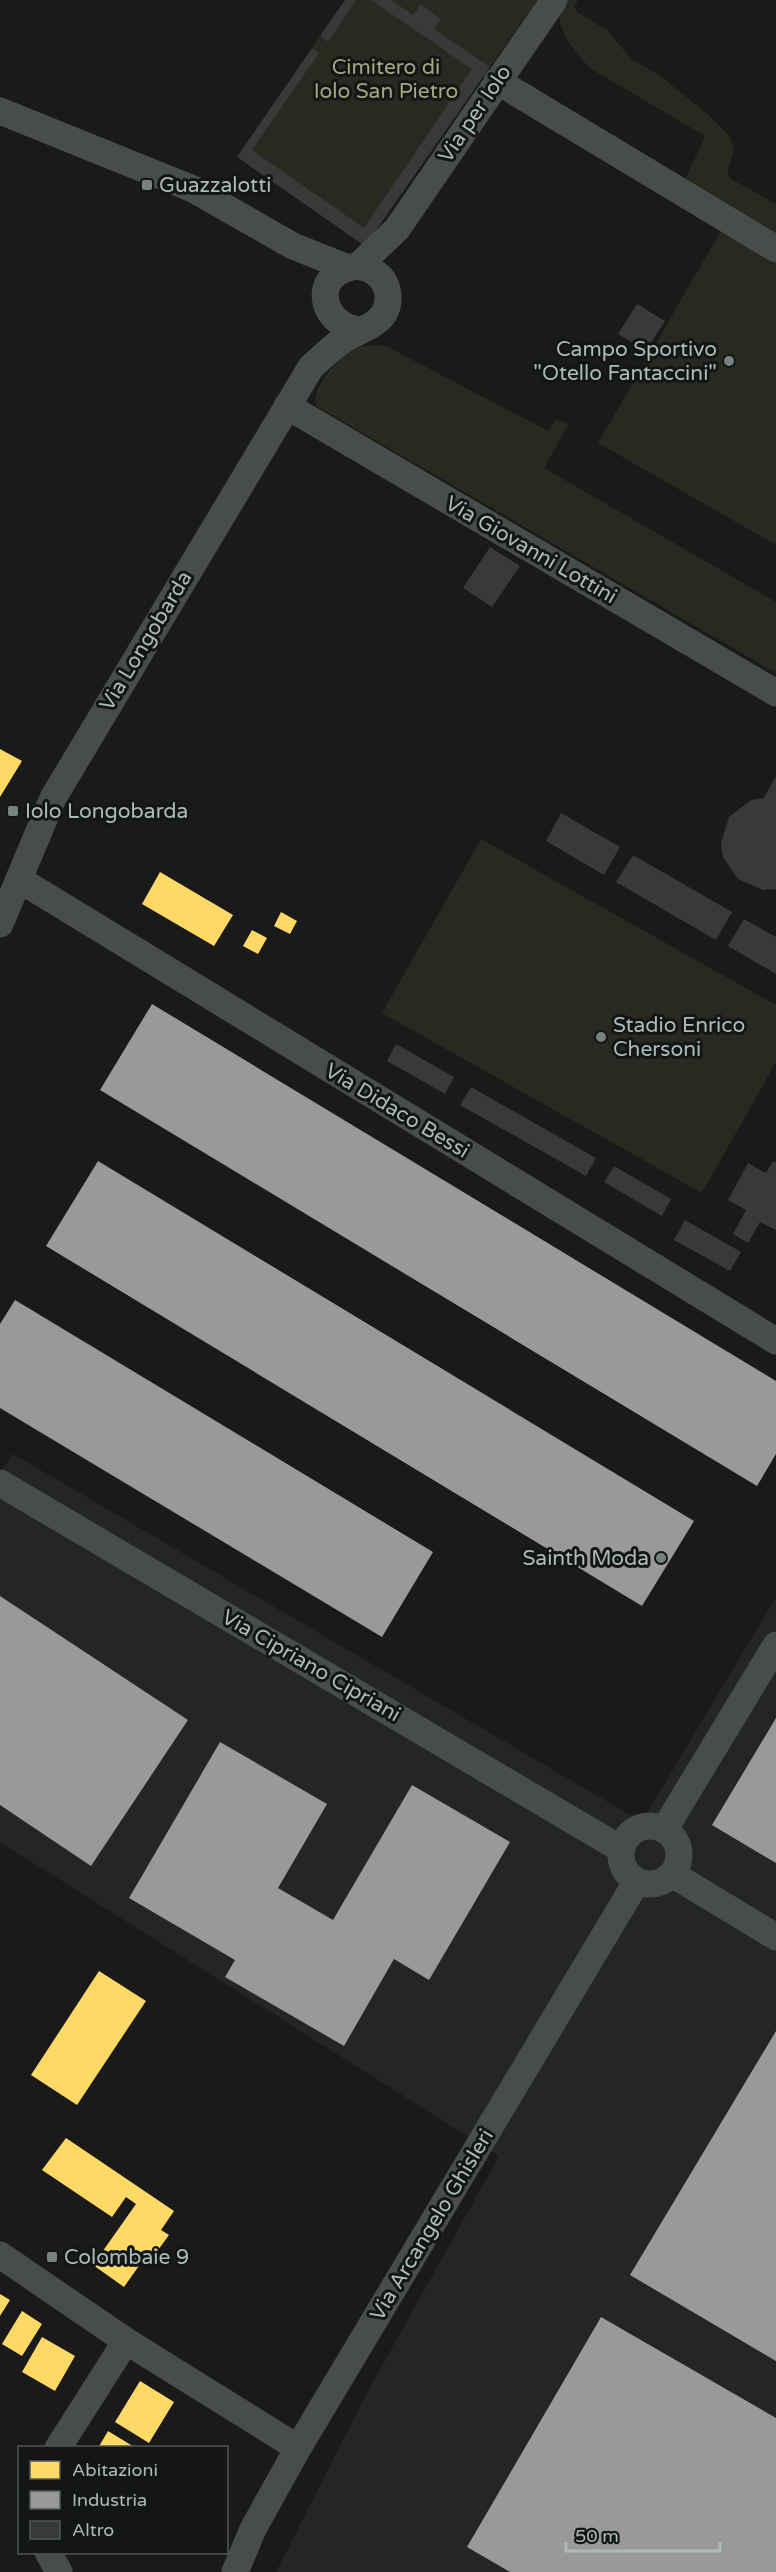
<svg xmlns="http://www.w3.org/2000/svg" width="776" height="2572" font-family="'Varela Round',sans-serif">
<style>
.built{fill:#242626}
.green{fill:#282a21}
.homes{fill:#ffd966}
.industry{fill:#999}
.building{fill:#373a39}
.lines{fill:none;stroke-linecap:round;stroke-linejoin:round}
.minor{stroke:#484d4c;stroke-width:27}
.poi-dot{fill:#788381;stroke:#141616;stroke-width:2}
.labels{text-anchor:middle;dominant-baseline:central;stroke-width:6;stroke-linejoin:round;paint-order:stroke}
.park-label{font-size:21px;fill:#a3a880;stroke:#141616}
.street-label{font-size:21px;fill:#aabcb8;stroke:#141616}
.poi-label{font-size:21px;fill:#aabcb8;stroke:#141616;text-anchor:start}
</style>
<rect width="100%" height="100%" fill="#1a1a1a"/>
<path class="built" d="M13,1454l629,368 134,-225v975h-500l93,-183 130,-233 -499,-314v-370z"/>
<path class="green" d="M345,0h192l-172,246 -128,-89z
M567,0h11l-4,7 2,4 32,20 23,28 28,16 53,43 18,19 4,13 -7,24 4,5 45,25v33l-81,-47 -9,-12 19,-42 -112,-66c-13,-11 -36,-37 -33,-57 0,-4 5,-10 7,-13z
M722,229l54,31v285l-178,-102z
M384,345l164,86 8,-12 13,5 -25,44 232,134v71l-460,-267c-7,-16 25,-53 40,-58 9,-3 19,-2 28,-3z
M481,839l295,166v57l-74,131 -320,-180z"/>
<path class="homes" d="M0,749l22,12 -22,36z
M160,872l73,43 -19,31 -72,-42z
M281,912l16,9 -7,13 -16,-8z
M252,930l15,8 -9,16 -15,-8z
M99,1971l47,30 -69,104 -46,-30z
M66,2138l108,73 -13,19 8,5 -16,22 -5,-4 -24,34 -31,-22 43,-61 -10,-7 -14,20 -70,-47z
M0,2294l10,6 -10,16z
M22,2311l20,13 -20,32 -20,-12z
M42,2337l33,19 -20,35 -33,-19z
M140,2381l34,21 -25,41 -34,-21z
M108,2431l28,17h-38z"/>
<path class="industry" d="M152,1004l624,377v73l-19,32 -657,-396z
M98,1161l596,360 -52,85 -596,-360z
M15,1300l418,252 -51,85 -382,-229v-84z
M0,1596l188,124 -97,146 -91,-61z
M776,1718v145l-64,-38z
M220,1742l107,62 -49,84 55,32 79,-135 98,57 -81,138 -35,-21 -50,87 -119,-69 10,-17 -106,-62z
M776,2031v330l-146,-86z
M601,2317l175,101v154h-266l-43,-25z"/>
<path class="building" d="M345,0h11l-28,42 -8,-6z
M371,0h20l22,15 8,-11 20,15 -7,10 56,38 -125,179 -128,-89 75,-109 7,5 -67,97 112,78 108,-159z
M637,304l28,17 -19,30 -28,-17z
M490,547l30,19 -28,41 -29,-19z
M776,776v113l-13,1 -25,-11 -15,-22 -2,-14 8,-26 22,-17 13,-2z
M561,813l59,34 -16,28 -58,-34z
M633,855l99,57 -16,28 -100,-58z
M744,919l32,18v37l-48,-28z
M396,1044l58,33 -9,17 -58,-33z
M471,1087l125,71 -10,18 -126,-71z
M773,1161l3,2v67l-16,-8 -12,21 -15,-9 13,-24 -18,-10 20,-37 18,10z
M614,1166l57,33 -9,17 -58,-34z
M685,1220l56,32 -11,19 -56,-31z"/>
<g class="lines">
<path class="minor" d="M497,81l279,168
M0,111l193,78 100,57 55,22
M358,266l39,-37 157,-229
M287,406l489,287
M20,880l756,461
M0,924l53,-126 258,-431c10,-9 20,-19 32,-27 19,-12 47,-16 45,-45 -1,-10 -6,-18 -14,-23 -7,-5 -17,-7 -26,-4 -38,12 -25,59 13,62
M0,1483l621,366
M621 1855a29 29 0 1 1 58 0a29 29 0 1 1-58 0Z
M664,1830l112,-185
M672,1874l104,63
M0,2255l126,86 172,107
M58,2448l68,-107
M48,2552l11,20
M235,2572l18,-43 45,-81 339,-567"/>
</g>
<g class="poi-dot">
<rect x="141" y="179" width="12" height="12" rx="3"/>
<circle cx="729" cy="361" r="6"/>
<rect x="7" y="805" width="12" height="12" rx="3"/>
<circle cx="601" cy="1037" r="6"/>
<circle cx="661" cy="1558" r="6"/>
<rect x="46" y="2251" width="12" height="12" rx="3"/>
</g>
<g class="labels">
<g class="park-label">
<text x="386" y="67">Cimitero di<tspan x="386" dy="24">Iolo San Pietro</tspan></text>
</g>
<g class="street-label">
<text transform="translate(475 114) rotate(-56)">Via per Iolo</text>
<text transform="translate(531 550) rotate(30)">Via Giovanni Lottini</text>
<text transform="translate(146 641) rotate(-59)">Via Longobarda</text>
<text transform="translate(397 1111) rotate(31)">Via Didaco Bessi</text>
<text transform="translate(311 1666) rotate(30)">Via Cipriano Cipriani</text>
<text transform="translate(432 2225) rotate(-59)">Via Arcangelo Ghisleri</text>
</g>
<g class="poi-label">
<text x="159" y="185">Guazzalotti</text>
<text x="717" y="349" text-anchor="end">Campo Sportivo<tspan x="717" dy="24">"Otello Fantaccini"</tspan></text>
<text x="25" y="811">Iolo Longobarda</text>
<text x="613" y="1025">Stadio Enrico<tspan x="613" dy="24">Chersoni</tspan></text>
<text x="649" y="1558" text-anchor="end">Sainth Moda</text>
<text x="64" y="2257">Colombaie 9</text>
</g>
</g>
<rect x="18" y="2446" width="210" height="108" fill="#141616" stroke="#505857" stroke-width="1.5"/>
<rect x="30" y="2461" width="30" height="18" fill="#ffd966" stroke="#505857" stroke-width="1.5"/>
<text x="72" y="2476" font-size="18" fill="#aabcb8">Abitazioni</text>
<rect x="30" y="2491" width="30" height="18" fill="#999999" stroke="#505857" stroke-width="1.5"/>
<text x="72" y="2506" font-size="18" fill="#aabcb8">Industria</text>
<rect x="30" y="2521" width="30" height="18" fill="#373a39" stroke="#505857" stroke-width="1.5"/>
<text x="72" y="2536" font-size="18" fill="#aabcb8">Altro</text>
<path d="M566 2542v9h154v-9" fill="none" stroke="#aabcb8" stroke-width="3"/>
<text x="575" y="2542" font-size="18" fill="#aabcb8" stroke="#141616" stroke-width="4.5" paint-order="stroke">50 m</text>
</svg>
